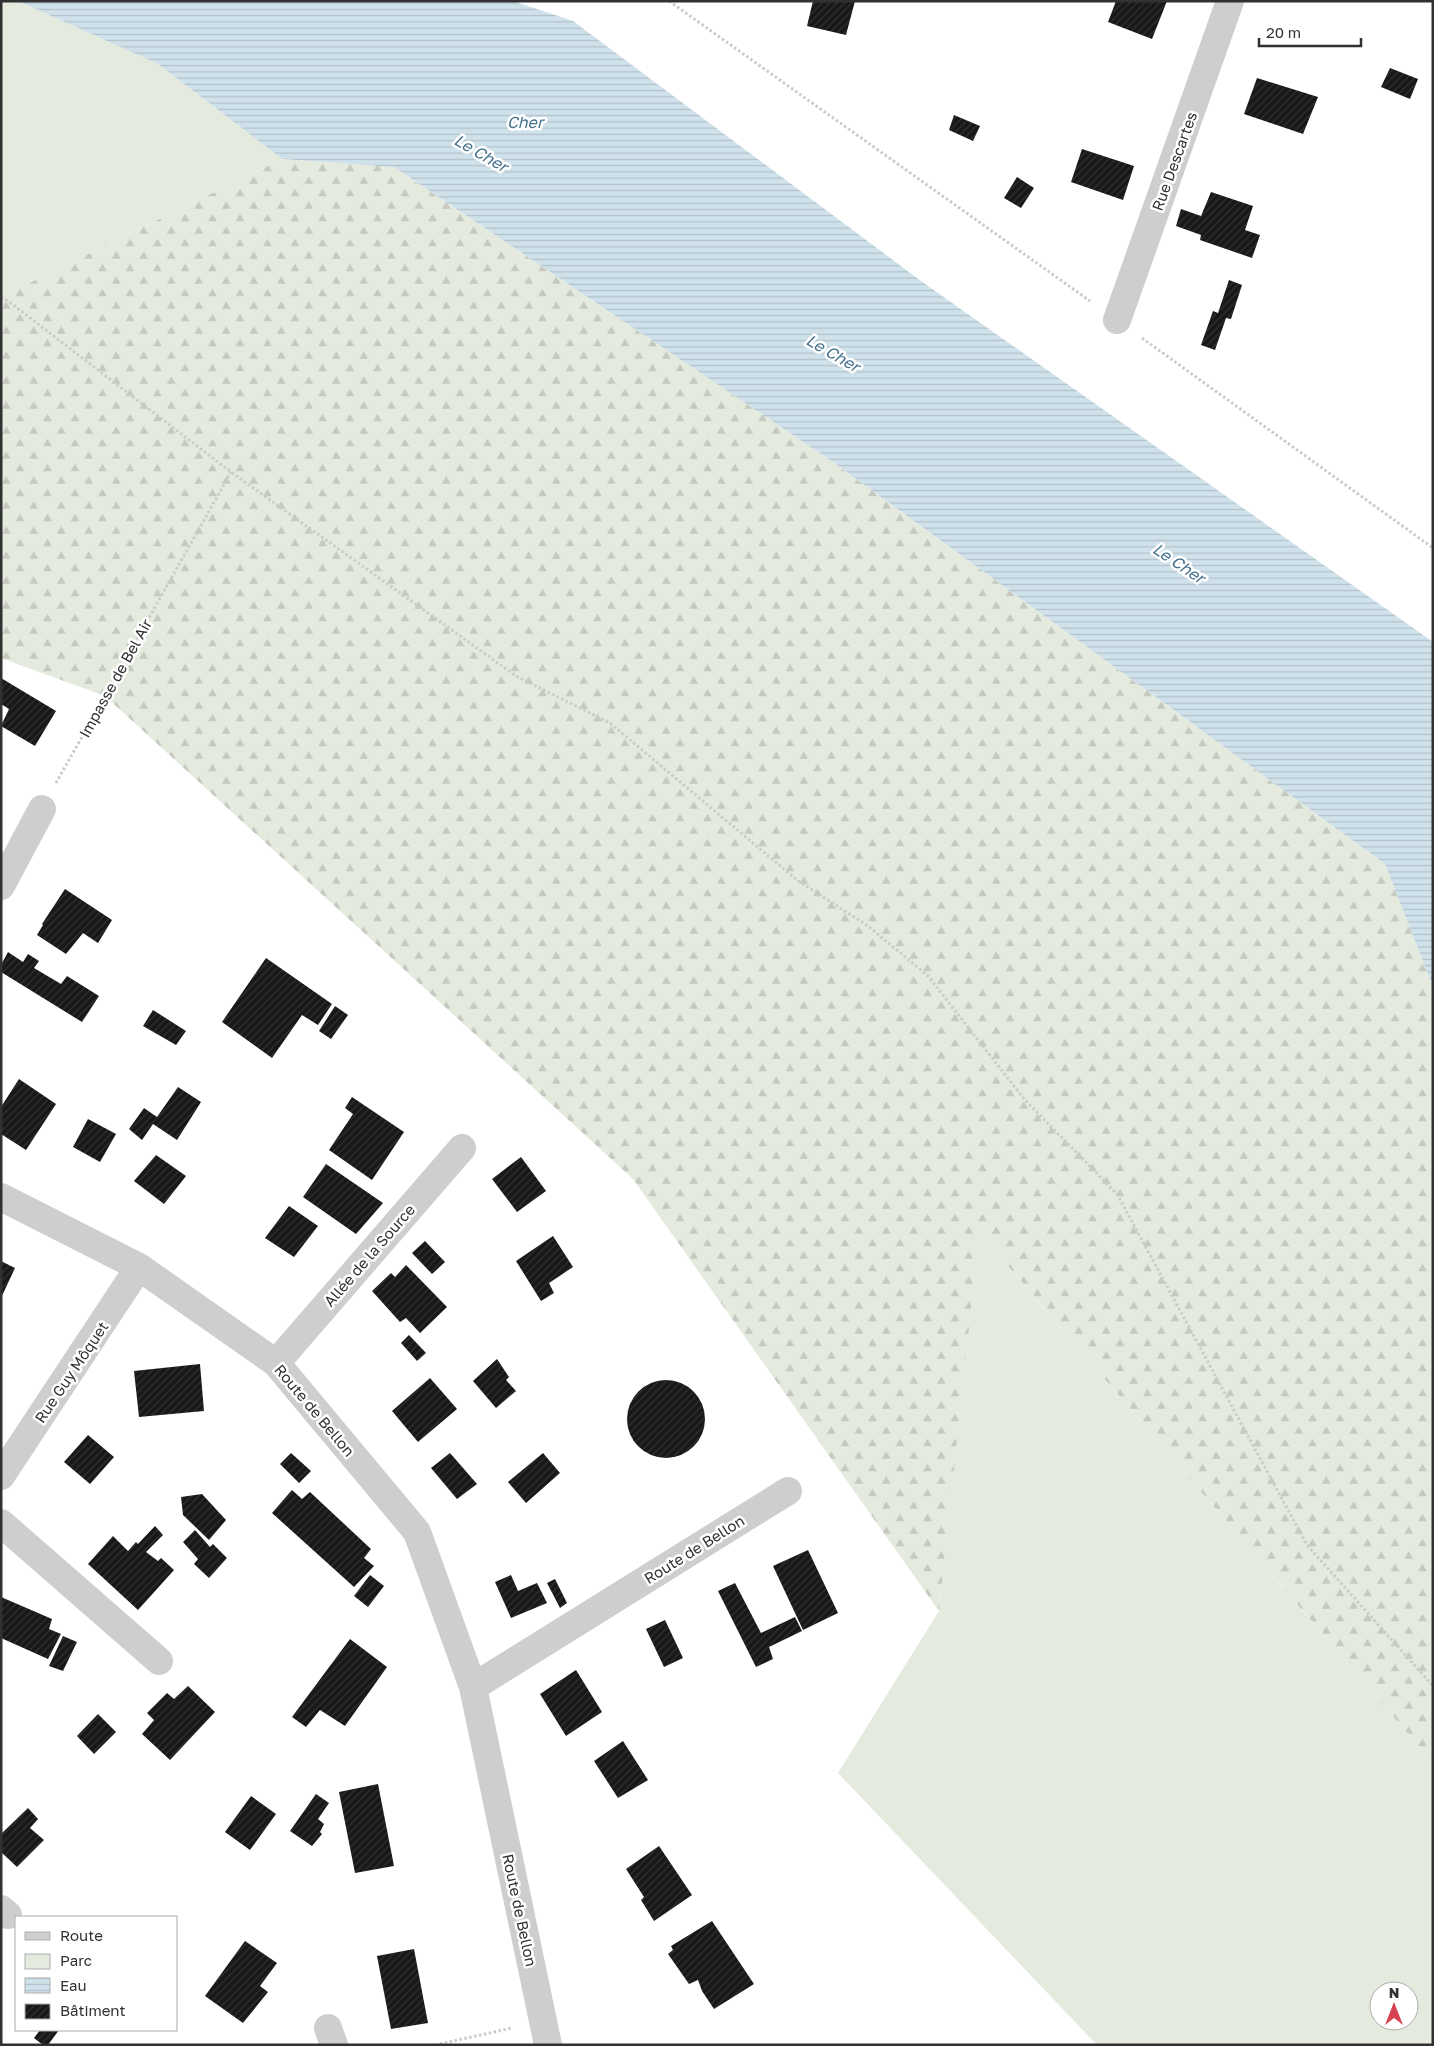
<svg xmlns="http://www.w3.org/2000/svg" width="1434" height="2046" font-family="'Golos Text',sans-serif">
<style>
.green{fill:#e5eade;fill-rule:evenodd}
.forest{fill:url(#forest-firs)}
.water{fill:url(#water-rules)}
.building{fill:url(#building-hatch)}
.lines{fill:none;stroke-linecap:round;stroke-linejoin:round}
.path{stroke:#cbcbcb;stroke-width:3;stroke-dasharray:2.5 2.5;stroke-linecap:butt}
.minor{stroke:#cecece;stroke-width:28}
.labels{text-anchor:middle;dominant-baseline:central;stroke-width:5;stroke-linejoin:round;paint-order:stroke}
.street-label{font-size:15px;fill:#313131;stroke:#fff}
.water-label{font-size:16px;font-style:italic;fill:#45738e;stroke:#fff}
</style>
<defs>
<pattern id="forest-firs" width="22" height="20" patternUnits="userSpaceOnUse" patternTransform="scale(1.25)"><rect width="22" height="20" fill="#e5eade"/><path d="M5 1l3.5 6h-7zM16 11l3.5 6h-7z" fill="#c5c9bf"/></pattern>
<pattern id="water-rules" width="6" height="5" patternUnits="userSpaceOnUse" patternTransform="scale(1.25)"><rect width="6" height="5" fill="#cfe1eb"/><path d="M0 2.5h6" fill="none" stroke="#b2c2ca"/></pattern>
<pattern id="building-hatch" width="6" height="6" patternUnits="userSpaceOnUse" patternTransform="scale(1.25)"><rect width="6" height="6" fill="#181818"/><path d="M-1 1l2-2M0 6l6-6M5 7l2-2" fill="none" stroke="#313131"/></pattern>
</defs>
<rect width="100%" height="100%" fill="#fff"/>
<path class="green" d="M1,1h17l140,63 124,95 -281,138z
M978,1231l455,532v282h-336l-259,-272 101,-162zM1379,1991h30v30h-30z"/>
<path class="forest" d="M282,159l112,8 439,295 552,402 48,123v776l-454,-531 -40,379 -306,-432 -528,-483 -104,-38v-361z"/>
<path class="water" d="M18,1h495l60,20 348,260 512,361v345l-48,-123 -552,-402 -439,-295 -112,-8 -124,-95z"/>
<path class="building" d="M813,1h42l-9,34 -39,-9z
M1116,1h51l-15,38 -44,-17z
M1390,68l28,11 -8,20 -29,-12z
M1257,78l61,19 -15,37 -59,-20z
M954,115l26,11 -7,15 -24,-11z
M1082,149l52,17 -11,34 -52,-18z
M1017,177l17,11 -13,20 -17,-10z
M1211,192l42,14 -8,24 15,5 -8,23 -52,-18 1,-5 -25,-9 5,-17 20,7z
M1229,280l13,5 -11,34 -5,-1 -11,32 -14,-5 12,-34 5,2z
M1,678l55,33 -21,35 -34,-20 8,-17 -8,-5z
M65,889l47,31 -14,23 -15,-10 -17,21 -29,-19 6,-10 -1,-1z
M8,952l15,10 5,-8 11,7 -5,7 27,16 6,-8 32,20 -17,26 -81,-50v-7z
M266,958l66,46 -14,21 -16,-10 -30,43 -50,-36z
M335,1006l13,9 -17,24 -12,-8z
M153,1010l33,21 -10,14 -33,-19z
M19,1079l37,25 -30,46 -25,-16v-27z
M178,1087l23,15 -24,38 -24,-16 -11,16 -13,-11 15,-21 13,9z
M352,1097l52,35 -32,48 -43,-30 24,-36 -8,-6z
M88,1119l28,15 -16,28 -27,-15z
M156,1155l30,21 -22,28 -30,-23z
M521,1157l25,34 -29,21 -25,-33z
M326,1164l57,39 -27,31 -53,-37z
M289,1206l29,20 -24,31 -29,-19z
M553,1236l20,31 -24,16 5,10 -13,8 -25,-40z
M425,1241l20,21 -13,12 -20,-21z
M1,1261l14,7 -14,30z
M406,1265l41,42 -27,26 -14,-15 -6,4 -28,-31 19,-18 4,4z
M409,1335l17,18 -9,8 -16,-18z
M497,1359l12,18 -3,3 10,11 -20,17 -23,-27z
M200,1364l4,47 -65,6 -5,-46z
M430,1378l27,31 -39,33 -26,-31z
M627 1419a39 39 0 1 1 78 0a39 39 0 1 1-78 0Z
M88,1435l26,22 -24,27 -26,-22z
M291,1453l20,18 -12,12 -19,-19z
M450,1453l27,31 -20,15 -26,-31z
M543,1453l17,20 -34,30 -18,-21z
M292,1490l10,9 8,-7 61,57 -7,9 10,8 -20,21 -82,-74z
M202,1494l24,26 -17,20 -26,-25 -2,-18z
M155,1526l8,9 -17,17 12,9 3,-3 13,12 -36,40 -50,-46 25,-28 15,15 8,-9 2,2z
M195,1530l15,17 3,-3 14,14 -18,20 -15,-14 4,-5 -15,-17z
M808,1550l30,63 -35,17 -30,-64z
M370,1575l14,11 -16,21 -14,-11z
M511,1575l7,16 19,-8 10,20 -36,15 -16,-36z
M555,1579l12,24 -7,5 -13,-25z
M735,1583l26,50 34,-16 7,14 -33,16 4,12 -17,8 -38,-76z
M1,1597l51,22 -3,10 12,5 -13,25 -47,-21z
M665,1620l18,38 -19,9 -18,-38z
M63,1636l14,6 -14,29 -14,-5z
M350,1639l37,28 -42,59 -25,-16 -14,17 -14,-10z
M576,1670l26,42 -36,24 -26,-42z
M188,1686l27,26 -45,48 -28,-26 12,-14 -7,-7 20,-20 7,6z
M98,1714l18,18 -22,22 -17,-18z
M623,1741l25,39 -30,18 -24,-37z
M378,1784l16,82 -39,7 -16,-81z
M316,1794l13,9 -11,16 6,5 -4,8 2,2 -10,12 -22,-15z
M251,1796l25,18 -26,36 -25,-18z
M28,1808l10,11 -8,9 14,12 -27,27 -16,-15v-18z
M659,1846l33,49 -38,26 -13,-21 3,-3 -18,-28z
M712,1921l42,63 -40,25 -12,-18 -4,-11 -9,4 -21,-30 5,-4 -2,-4z
M245,1941l32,22 -17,23 8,6 -25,31 -38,-27z
M414,1949l14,74 -37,6 -14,-73z
M40,2030h19l-11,15h-5l-9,-7z"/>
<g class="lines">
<path class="path" d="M669,1l421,300
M1,297l7,4 223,171 285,204 94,47 187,157 71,46 60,50 97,124 92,94 190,351 126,141
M1142,338l291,210
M56,783l175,-311
M435,2045l77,-17"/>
<path class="minor" d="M1117,320l113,-319
M1,886l41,-77
M1,1197l138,70 137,96 141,169 56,155 75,358
M276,1363l186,-215
M1,1476l138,-209
M1,1523l158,138
M473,1687l315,-196
M1,1909l7,6
M328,2028l6,17"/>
</g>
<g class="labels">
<g class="street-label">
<text transform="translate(1174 161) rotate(-70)">Rue Descartes</text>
<text transform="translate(115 678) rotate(-61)">Impasse de Bel Air</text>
<text transform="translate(369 1255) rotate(-49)">Allée de la Source</text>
<text transform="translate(71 1372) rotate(-56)">Rue Guy Môquet</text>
<text transform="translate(315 1410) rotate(50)">Route de Bellon</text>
<text transform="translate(694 1549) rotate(-32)">Route de Bellon</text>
<text transform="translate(520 1910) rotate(78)">Route de Bellon</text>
</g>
<g class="water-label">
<text x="525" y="122">Cher</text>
<text transform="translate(481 153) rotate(30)">Le Cher</text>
<text transform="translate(833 353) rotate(30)">Le Cher</text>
<text transform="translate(1179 563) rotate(34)">Le Cher</text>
</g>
</g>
<rect width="1434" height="2046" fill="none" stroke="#313131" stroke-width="5"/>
<rect x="15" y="1916" width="162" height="115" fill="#ffffff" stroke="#adadad"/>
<rect x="25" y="1932" width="25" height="8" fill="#cecece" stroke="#adadad"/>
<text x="60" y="1941" font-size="15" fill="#313131">Route</text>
<rect x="25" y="1954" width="25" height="15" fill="#e5eade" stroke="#adadad"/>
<text x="60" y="1966" font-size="15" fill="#313131">Parc</text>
<rect x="25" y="1978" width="25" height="15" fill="url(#water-rules)" stroke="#adadad"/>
<text x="60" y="1991" font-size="15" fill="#313131">Eau</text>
<rect x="25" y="2004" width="25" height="15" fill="url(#building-hatch)" stroke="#adadad"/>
<text x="60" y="2016" font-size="15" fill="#313131">Bâtiment</text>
<g transform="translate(1394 2006)"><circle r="24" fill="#ffffff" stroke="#adadad"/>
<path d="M0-4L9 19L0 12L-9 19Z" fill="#d84351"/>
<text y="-8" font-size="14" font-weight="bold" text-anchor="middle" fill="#313131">N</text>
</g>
<path d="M1259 38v8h102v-8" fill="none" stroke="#313131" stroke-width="2.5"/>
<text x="1266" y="38" font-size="15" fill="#313131" stroke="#ffffff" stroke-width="4" paint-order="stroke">20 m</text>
</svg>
